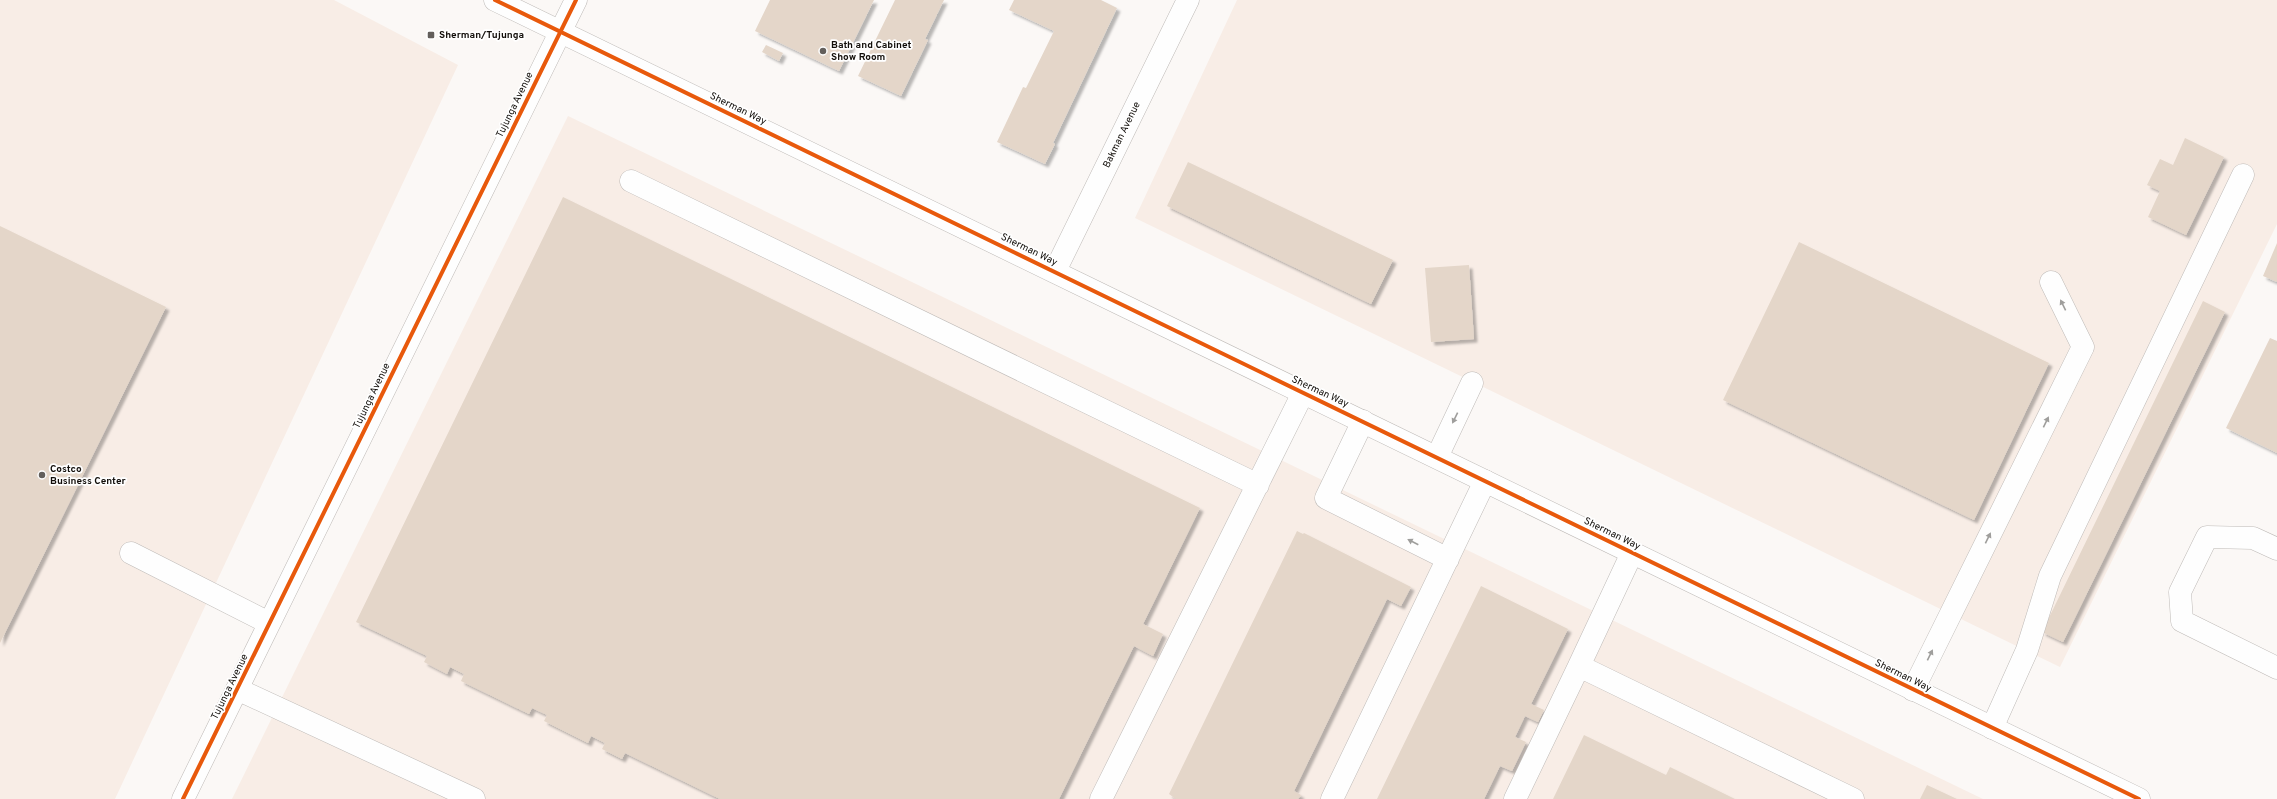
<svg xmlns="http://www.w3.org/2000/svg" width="2277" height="799" font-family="Overpass,sans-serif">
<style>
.built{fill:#f8ede6}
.building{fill:#e4d6c9;filter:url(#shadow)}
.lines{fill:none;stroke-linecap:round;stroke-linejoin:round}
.minor-casing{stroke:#bebab7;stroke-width:23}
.major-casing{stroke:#bebab7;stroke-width:23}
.minor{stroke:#fefefe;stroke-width:22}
.major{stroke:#fefefe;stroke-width:22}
.cycleway-casing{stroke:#fff;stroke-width:6}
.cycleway{stroke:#e8590c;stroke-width:4}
.oneway{fill:#9f9e9c}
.poi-dot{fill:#635f5c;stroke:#fff;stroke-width:1.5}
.labels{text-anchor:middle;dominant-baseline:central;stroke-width:3.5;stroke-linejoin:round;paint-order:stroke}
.poi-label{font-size:10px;font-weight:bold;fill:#110d09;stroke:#fff;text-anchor:start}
.street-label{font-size:10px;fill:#110d09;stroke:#fff}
</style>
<defs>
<filter id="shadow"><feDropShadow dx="3.5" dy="3.5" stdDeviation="1" flood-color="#0004"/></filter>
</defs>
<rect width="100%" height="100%" fill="#fbf8f6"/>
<path class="built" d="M0,0h334l124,65 -343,734h-115z
M1237,0h1040v224l-217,443 -925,-449z
M568,116l1415,683h-1751z"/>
<path class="building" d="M770,0h104l-35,71 -84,-40z
M895,0h49l-19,39 3,1 -27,56 -43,-20z
M1014,0h87l16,8 -64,135 2,1 -10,20 -48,-22 26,-55 3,1 28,-57 -45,-21z
M766,45l17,8 -4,8 -17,-9z
M2185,138l39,19 -38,78 -38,-18 12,-26 -13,-6 13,-26 13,6z
M1188,162l205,98 -22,44 -204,-98z
M563,197l637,311 -57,116 20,10 -10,22 -19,-10 -75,153h-339l-95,-46 -3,6 -20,-10 3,-6 -14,-7 -3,7 -44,-22 3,-6 -15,-7 -3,6 -68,-33 3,-7 -14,-7 -3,7 -23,-12 3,-6 -71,-34z
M0,226l166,81 -166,336z
M1799,242l250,121 -75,157 -251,-120z
M2277,243v39l-14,-6z
M1469,265l5,74 -43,3 -6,-74z
M2203,301l22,11 -162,330 -21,-10z
M2270,338l7,3v112l-51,-25z
M1297,531l6,3 1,-1 107,54 -10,19 -14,-7 -93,192 7,4 -3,4h-122l-7,-5z
M1481,586l87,43 -37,75 13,6 -6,12 -13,-6 -10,21 11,5 -14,29 -12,-5 -16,33h-107z
M1584,735l82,40 4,-8 65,32h-182z
M1927,785l30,14h-37z"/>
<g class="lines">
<g class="minor-casing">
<path id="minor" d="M631,181l627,304
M1055,271l133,-271
M1363,421l-37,77 122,61
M1437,457l35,-74
M2277,549l-24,-11 -46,-1 -27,55 2,29 95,47
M131,553l138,70
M1632,553l-53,113 274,133
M237,689l237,110
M1913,690l170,-343 -32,-65
M1992,728l35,-78 23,-74 193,-401
M183,799l393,-799
M1101,799l202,-406
M1332,799l153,-318
M1515,799l64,-133"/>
</g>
<g class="major-casing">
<path id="major" d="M495,0l1644,799"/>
</g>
<use href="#minor" class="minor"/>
<use href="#major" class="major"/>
<g class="cycleway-casing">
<path id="cycleway" d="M495,0l1644,799
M183,799l393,-799"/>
</g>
<use href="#cycleway" class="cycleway"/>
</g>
<defs><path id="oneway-solid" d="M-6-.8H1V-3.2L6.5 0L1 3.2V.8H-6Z"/></defs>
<g class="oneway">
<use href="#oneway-solid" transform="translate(2063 305) rotate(-116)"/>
<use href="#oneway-solid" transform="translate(1455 418) rotate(116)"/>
<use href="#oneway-solid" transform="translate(2046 422) rotate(-64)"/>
<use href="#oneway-solid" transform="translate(1988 538) rotate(-64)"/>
<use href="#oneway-solid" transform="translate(1413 542) rotate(-153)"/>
<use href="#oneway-solid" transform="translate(1930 655) rotate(-64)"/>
</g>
<g class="poi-dot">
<rect x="427" y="31" width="8" height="8" rx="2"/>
<circle cx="823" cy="51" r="4"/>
<circle cx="42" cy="475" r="4"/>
</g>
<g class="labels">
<g class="poi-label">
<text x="439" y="35">Sherman/Tujunga</text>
<text x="831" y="45">Bath and Cabinet<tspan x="831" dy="12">Show Room</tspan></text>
<text x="50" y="469">Costco<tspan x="50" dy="12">Business Center</tspan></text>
</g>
<g class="street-label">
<text transform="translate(515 105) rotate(-64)">Tujunga Avenue</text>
<text transform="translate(738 109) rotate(26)">Sherman Way</text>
<text transform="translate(1122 135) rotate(-64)">Bakman Avenue</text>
<text transform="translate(1029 250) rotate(26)">Sherman Way</text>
<text transform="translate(1320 392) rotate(25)">Sherman Way</text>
<text transform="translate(372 396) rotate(-64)">Tujunga Avenue</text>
<text transform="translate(1612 534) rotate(26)">Sherman Way</text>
<text transform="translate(1903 676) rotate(26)">Sherman Way</text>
<text transform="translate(230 687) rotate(-64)">Tujunga Avenue</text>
</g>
</g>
</svg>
